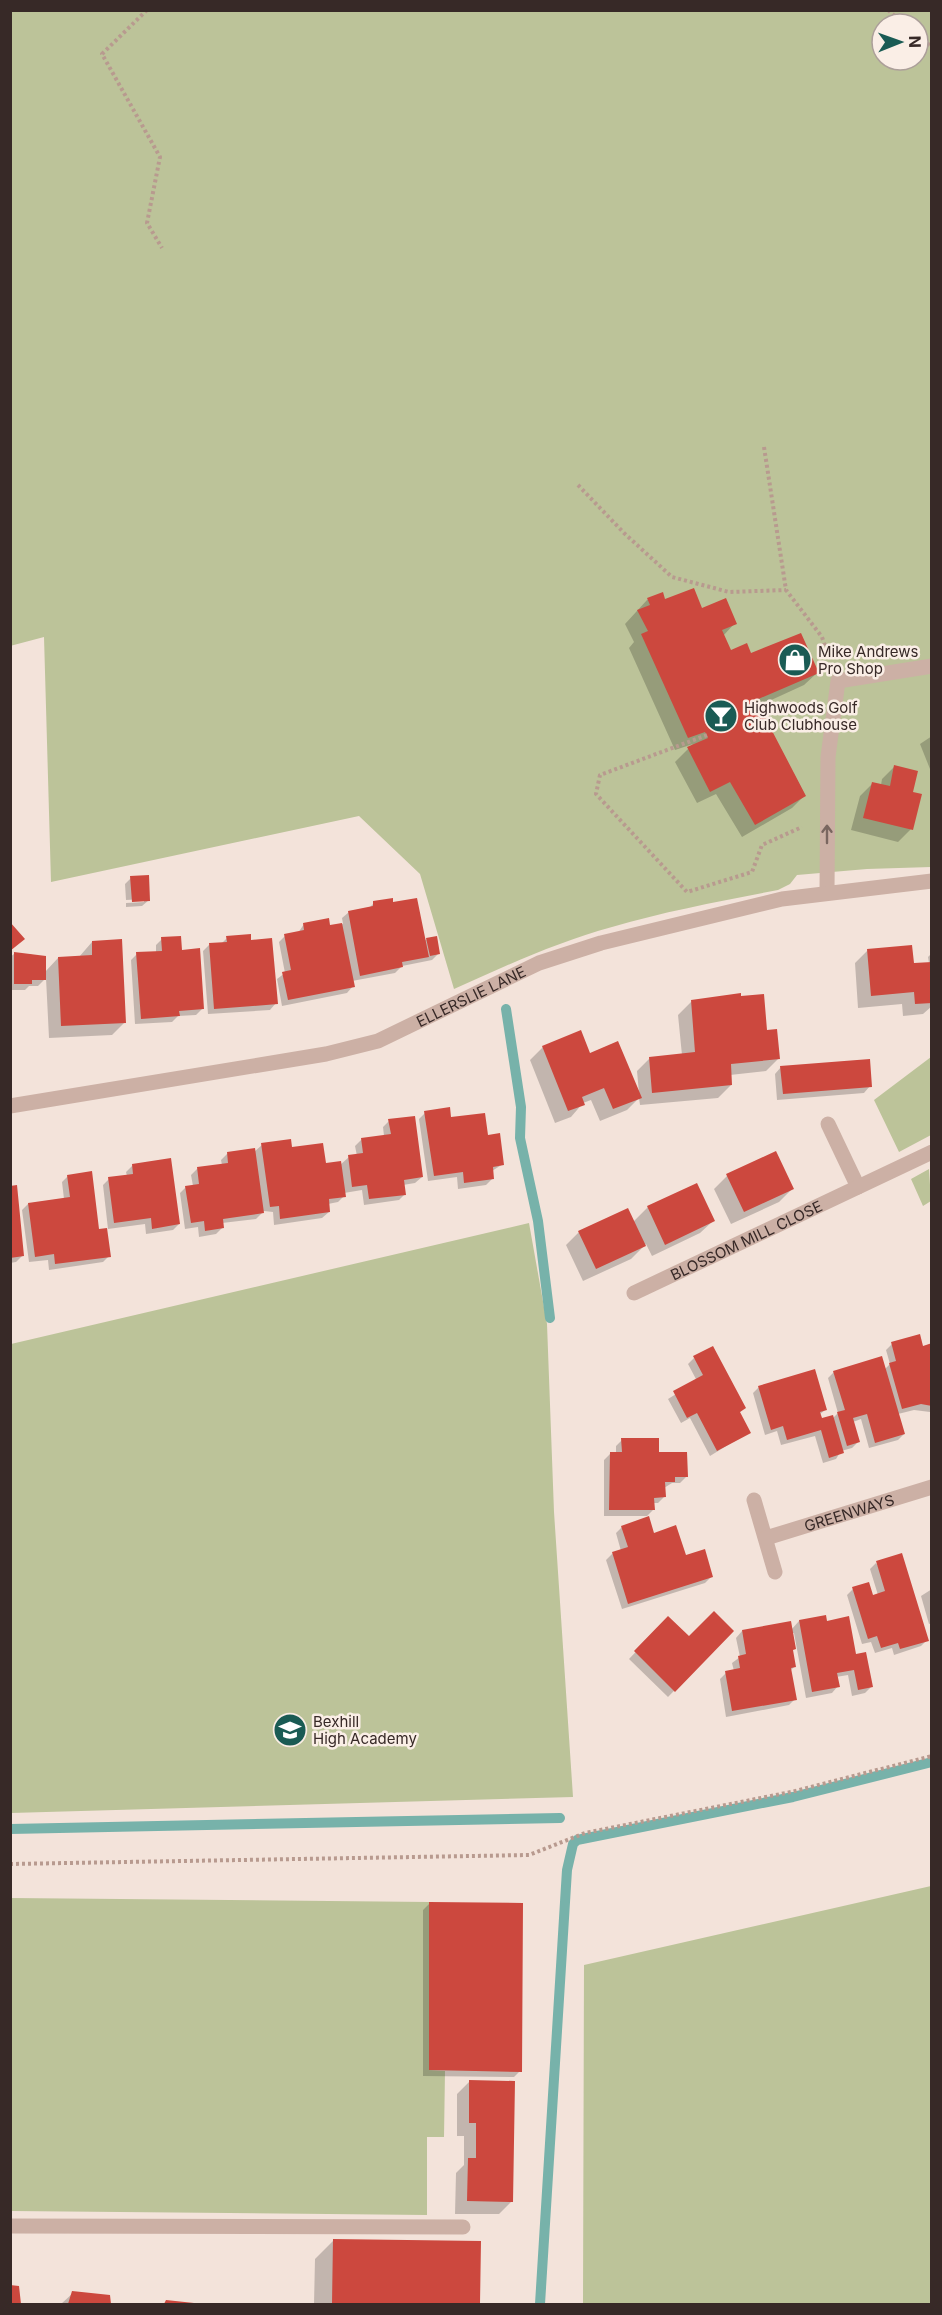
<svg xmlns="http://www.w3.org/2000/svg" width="942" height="2315" font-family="Inter,sans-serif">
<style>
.green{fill:#bcc399;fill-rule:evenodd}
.shadow{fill:#0003}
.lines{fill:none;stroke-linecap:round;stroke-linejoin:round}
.stream{stroke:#77b2aa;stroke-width:10}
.building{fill:#cc483e}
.path{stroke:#b89a8f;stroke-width:4;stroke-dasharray:3 3;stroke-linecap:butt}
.minor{stroke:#ccb0a5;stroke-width:15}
.oneway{stroke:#7a6660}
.labels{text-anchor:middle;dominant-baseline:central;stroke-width:5;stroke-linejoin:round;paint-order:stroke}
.poi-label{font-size:15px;fill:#372927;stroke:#faeee6;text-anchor:start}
.street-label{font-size:15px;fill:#372927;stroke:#faeee6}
</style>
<rect width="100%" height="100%" fill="#f3e3da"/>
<path class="green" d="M10,11h921v856l-64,2 -70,6 -7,9 -12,6c-56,11 -112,21 -166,37 -55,15 -107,39 -158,62l-34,-115 -61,-58 -308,66 -7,-245 -34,9zM882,24h36v36h-36z
M931,1057v78l-32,17 -25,-52z
M929,1169l2,32 -8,5 -12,-27z
M529,1223l18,101 7,188 19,285 -562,16v-469z
M931,1886v418h-348l1,-339z
M11,1898l418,4v168l16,1 -1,66h-17v78l-416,-4z"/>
<path class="shadow" d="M662,594l3,7 36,9 34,13 -12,13 7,16 87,21 -13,12 -46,21 47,89 -13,13 -50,29 -26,-43 -19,9 -22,-41 18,-18 -18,6 -46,-102 5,-6 -9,-18 22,-24z
M932,736v32l-2,1 -10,-25z
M895,766l16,27v36l-13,13 -47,-12 9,-34 13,-13 8,2 1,-6z
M131,878l18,22 -7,6 -16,1v-4l18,-1v-3l-18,1 -1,-16z
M374,903l18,1 32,36 12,-2 2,16 -6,6 -30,6 -7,7 -43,8 1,5 -6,7 -65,13 -5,-27 8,-6 -6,-31 6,-6 13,-3 6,-9 25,3 14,-3 -1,-6 7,-6 19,-3z
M227,938l23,3 26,62 -6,7 -62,4 -5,-63 6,-6 12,-1z
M162,939l18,12 22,58 -6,6 -18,1 -6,6 -37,2 -4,-64 6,-6 19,-2v-7z
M92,942l33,80 -13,13 -63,3 -3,-60 -8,8h-9l-4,4h-15v-33l4,-3h17l14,18 13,-14 21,-1z
M868,950l44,14 17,-1 -1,-6 4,-4v53l-9,8 -20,2 -1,-12 -44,4 -3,-45z
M740,997l26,35 13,26 -13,13 -36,4 1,10 -13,13 -78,7 -1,-7 -12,12 -27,11 -9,-21 -8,3 -12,14 -16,6 -25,-63 13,-13 46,8 50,38 -2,-22 13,-13 32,-3 -4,-40 13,-13z
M781,1067l89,19 -6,7 -87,7 -2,-26z
M425,1113l25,6 37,17 16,28 -11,7 1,7 -7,7 -28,4 -1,-12 -29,4 -9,-62z
M389,1121l33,56 -7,6 -12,2 2,9 -6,6 -35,5 -2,-15 -18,3v3l-6,6 -10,2 1,8 -7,6 -48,7 -1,-13 -9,-1 -8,8 -34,4v5l-6,6 -17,3 -1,-10 -13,2 -5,-36 6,-6 7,-1 -2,-11 6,-6 25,-4 -1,-5 6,-6 27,-2 8,-7 28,4 35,15 15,1 9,-8 8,-1 -2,-10 7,-7 22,-3 -1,-9z
M133,1165l46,59 -6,6 -27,4 -1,-10 -37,5 -5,-44 6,-6 18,-3 -1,-4z
M68,1176l41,80 -6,6 -54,8 -1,-10 -19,2 -7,-52 6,-6 36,-5 -2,-17z
M727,1176l65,13 -13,13 -48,22 -17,-35z
M10,1188l12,68 -6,6 -6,1z
M648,1207l65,14 -13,12 -48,23 -6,-12 -15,15 -48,22 -17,-36 13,-13 54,-10z
M892,1344l30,4 10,-3v73l-2,-6 -16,-2 -16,4 6,20 -6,6 -29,8 -8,-29 -8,3 5,20 -6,6 -11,3 -5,8 -13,4 -8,-27 -34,9 -4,-14 -12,4 -12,-42 6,-6 66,23 -6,5 2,5 11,-1 6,-6 -10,-35 6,-6 51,-3 5,-5 -4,-14z
M694,1358l50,50 -5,5 10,19 -39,24 -20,-38 -9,5 -13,-24 29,-18 -9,-17z
M622,1440l35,14 29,23 -6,6h-8l-8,5v9l-6,6h-5v7l-6,6h-43v-56l6,-6h6v-8z
M622,1527l31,8 59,41 -7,7 -83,26 -16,-49 7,-7 8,-2 -5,-18z
M876,1563l51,77 -6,6 -27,9 -2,-7 -17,5 -4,-11 -9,2 -15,-49 6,-6 19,7 6,-1 -8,-26z
M932,1589v34l-3,1 -8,-28z
M668,1618l21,20 43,-7 -64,66 -39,-38z
M799,1621l27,1 29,34 16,31 -6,6 -13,3 -4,-21 -12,2 2,9 -6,7 -26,5 -12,-65h-3l3,34 -4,4 5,28 -6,6 -63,12 -6,-38 6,-6 8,-2 -2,-8 8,-6 -4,-19 6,-7 49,-1z
M430,1903l90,168 -6,6 -91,-1v-166z
M470,2081l42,120 -13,13h-44l1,-41 8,-8v-29h-7v-42z
M333,2241l146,2 -1,61h-164l1,-45z
M73,2293l36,3 1,8h-49z"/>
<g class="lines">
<path class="stream" d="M506,1009l15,98 -1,31 18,83 12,97
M10,1829l550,-11
M540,2304l27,-434 6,-26 4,-4 216,-43 139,-35"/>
</g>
<path class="building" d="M694,588l8,20 24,-10 11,26 -15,6 9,20 16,-7 4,10 50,-20 18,40 -63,27 50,96 -51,29 -25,-43 -20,10 -23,-45 21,-9 -3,-6 -17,6 -47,-104 7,-3 -11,-21 13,-5 -3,-7 16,-6 2,7z
M894,765l24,6 -5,21 9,2 -9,36 -50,-12 9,-36 18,4z
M149,875l1,26 -18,1 -2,-26z
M393,898v4l24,-4 12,59 -27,5 1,5 -43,9 -12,-65 25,-5v-5z
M329,918l1,7 12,-2 13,64 -67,13 -6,-28 9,-2 -7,-36 20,-4 -1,-7z
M10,922l15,17 -15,12z
M251,934v6l21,-2 6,66 -64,5 -5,-66 18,-1 -1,-6z
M181,936l1,14 18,-2 4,61 -25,2 1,5 -39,3 -5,-67 26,-1 -1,-14z
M437,936l3,18 -10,2 -4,-18z
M122,939l4,84 -65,3 -3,-69 34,-2v-14z
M912,945l2,18 18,-1v41l-17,1 -1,-12 -43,4 -4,-47z
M14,952l32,4v24h-14v4h-18z
M741,993v3l23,-2 3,36 10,-1 3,30 -49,5 1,21 -80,8 -3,-36 46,-5 -4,-52z
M581,1030l9,23 28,-12 24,57 -29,11 -9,-21 -22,9 3,8 -17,6 -26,-65z
M870,1059l2,28 -89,7 -3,-28z
M450,1107l1,10 34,-4 3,22 12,-2 4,32 -11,2 1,12 -30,4 -1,-11 -29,4 -10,-65z
M415,1116l8,61 -19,3 2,15 -37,4 -2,-14 -15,2 -4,-32 15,-2 -2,-15 30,-4 -3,-15z
M291,1139l1,8 31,-4 3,20 15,-2 5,36 -17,2 1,13 -50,7 -1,-13 -9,1 -9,-64z
M255,1148l9,65 -41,6 1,9 -19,3 -1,-10 -13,2 -6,-37 14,-2 -2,-17 31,-4 -1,-11z
M776,1151l18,38 -50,23 -18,-38z
M171,1158l9,66 -28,5 -1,-11 -37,5 -6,-46 25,-3 -1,-10z
M92,1171l7,58 8,-1 4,29 -56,7 -1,-10 -19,3 -7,-54 42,-6 -3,-22z
M697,1183l18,38 -50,24 -18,-39z
M17,1185l7,71 -14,2v-72z
M628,1208l18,38 -50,23 -18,-38z
M920,1334l3,12 9,-3v63l-11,-2 -19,5 -13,-46 7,-2 -5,-19z
M713,1346l33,62 -6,4 11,21 -34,18 -20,-38 -10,5 -14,-27 30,-16 -10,-19z
M882,1356l23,78 -30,9 -8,-29 -14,4 7,24 -13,4 -10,-34 8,-2 -12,-39z
M815,1369l12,41 -7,2 2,6 11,-3 11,38 -15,5 -8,-28 -34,10 -4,-14 -12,4 -13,-44z
M621,1438h38v14h28l1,25h-13v5h-10l1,15 -12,1 1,12h-46l1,-58h12z
M649,1516l5,17 22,-8 10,30 19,-6 8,28 -85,27 -16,-52 16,-5 -7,-21z
M902,1553l27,88 -29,8 -2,-6 -17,5 -4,-12 -9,3 -16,-52 17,-5 4,13 12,-4 -9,-30z
M714,1611l20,20 -59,61 -41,-41 34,-35 21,20z
M826,1615l1,6 22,-5 7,38 10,-2 7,35 -15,3 -4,-20 -17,3 3,14 -28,5 -13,-72z
M791,1621l5,28 -3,1 3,17 -5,1 6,32 -65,11 -7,-40 15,-3 -2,-12 8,-2 -4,-24z
M429,1902l94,1 -1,169 -93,-2z
M469,2080l46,1 -2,121 -46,-1 1,-43h8v-35h-7z
M333,2239l148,2 -1,63h-148z
M10,2285l9,1 2,18h-11z
M72,2291l38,4 1,9h-43z
M166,2300l28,3v1h-30z"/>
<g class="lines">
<path class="path" d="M147,10l-45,44 58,103 -13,66 15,25
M888,10l16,14
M918,36l14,11
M764,447l22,143 36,47 7,21
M578,485l46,48 48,44 57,15 57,-2
M707,735l-107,40 -4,19 91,98 65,-20 10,-27 40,-18
M10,1864l519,-9 56,-22 206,-41 141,-36"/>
<g class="minor">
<path d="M827,892l1,-135 10,-76 94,-15"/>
<path id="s1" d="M10,1106l316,-52 52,-13 161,-78 62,-20 181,-44 150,-18"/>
<path d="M828,1124l30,63"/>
<path id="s2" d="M634,1293l298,-141"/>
<path d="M754,1500l21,72"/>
<path id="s3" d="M766,1538l166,-51"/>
<path d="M10,2226l453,1"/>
</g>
</g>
<defs><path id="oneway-shaft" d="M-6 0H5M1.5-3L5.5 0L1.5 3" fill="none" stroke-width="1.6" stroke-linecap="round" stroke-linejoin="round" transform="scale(1.5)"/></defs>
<use class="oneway" href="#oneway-shaft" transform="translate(827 834) rotate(-90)"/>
<defs>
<g id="shop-disc" transform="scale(1.725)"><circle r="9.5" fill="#1a5b54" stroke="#faeee6"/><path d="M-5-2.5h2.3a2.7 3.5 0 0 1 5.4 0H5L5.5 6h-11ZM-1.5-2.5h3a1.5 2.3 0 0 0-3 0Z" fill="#fff"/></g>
<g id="bar-disc" transform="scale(1.725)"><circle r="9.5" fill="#1a5b54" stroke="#faeee6"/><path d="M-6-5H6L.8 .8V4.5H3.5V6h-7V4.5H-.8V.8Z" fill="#fff"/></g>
<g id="school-disc" transform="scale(1.725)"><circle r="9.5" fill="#1a5b54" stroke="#faeee6"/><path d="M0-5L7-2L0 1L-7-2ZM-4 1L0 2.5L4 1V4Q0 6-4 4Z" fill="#fff"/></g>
</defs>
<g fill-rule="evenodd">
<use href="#shop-disc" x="795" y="660"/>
<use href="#bar-disc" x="721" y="716"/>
<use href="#school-disc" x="290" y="1730"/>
</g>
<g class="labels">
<g class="poi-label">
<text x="818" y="651">Mike Andrews<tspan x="818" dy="17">Pro Shop</tspan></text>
<text x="744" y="707">Highwoods Golf<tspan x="744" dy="17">Club Clubhouse</tspan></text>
<text x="313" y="1721">Bexhill<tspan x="313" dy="17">High Academy</tspan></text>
</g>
<g class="street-label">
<text stroke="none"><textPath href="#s1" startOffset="477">ELLERSLIE LANE</textPath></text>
<text stroke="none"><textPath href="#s2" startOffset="124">BLOSSOM MILL CLOSE</textPath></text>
<text stroke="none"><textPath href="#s3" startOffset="87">GREENWAYS</textPath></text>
</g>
</g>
<rect width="942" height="2315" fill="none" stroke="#372927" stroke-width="24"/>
<g transform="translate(900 42) rotate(89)"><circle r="28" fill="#faeee6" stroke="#ac9f9a" stroke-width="1.5"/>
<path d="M0-4.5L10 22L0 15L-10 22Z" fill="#1a5b54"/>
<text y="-9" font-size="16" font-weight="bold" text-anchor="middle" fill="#372927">N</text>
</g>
</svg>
